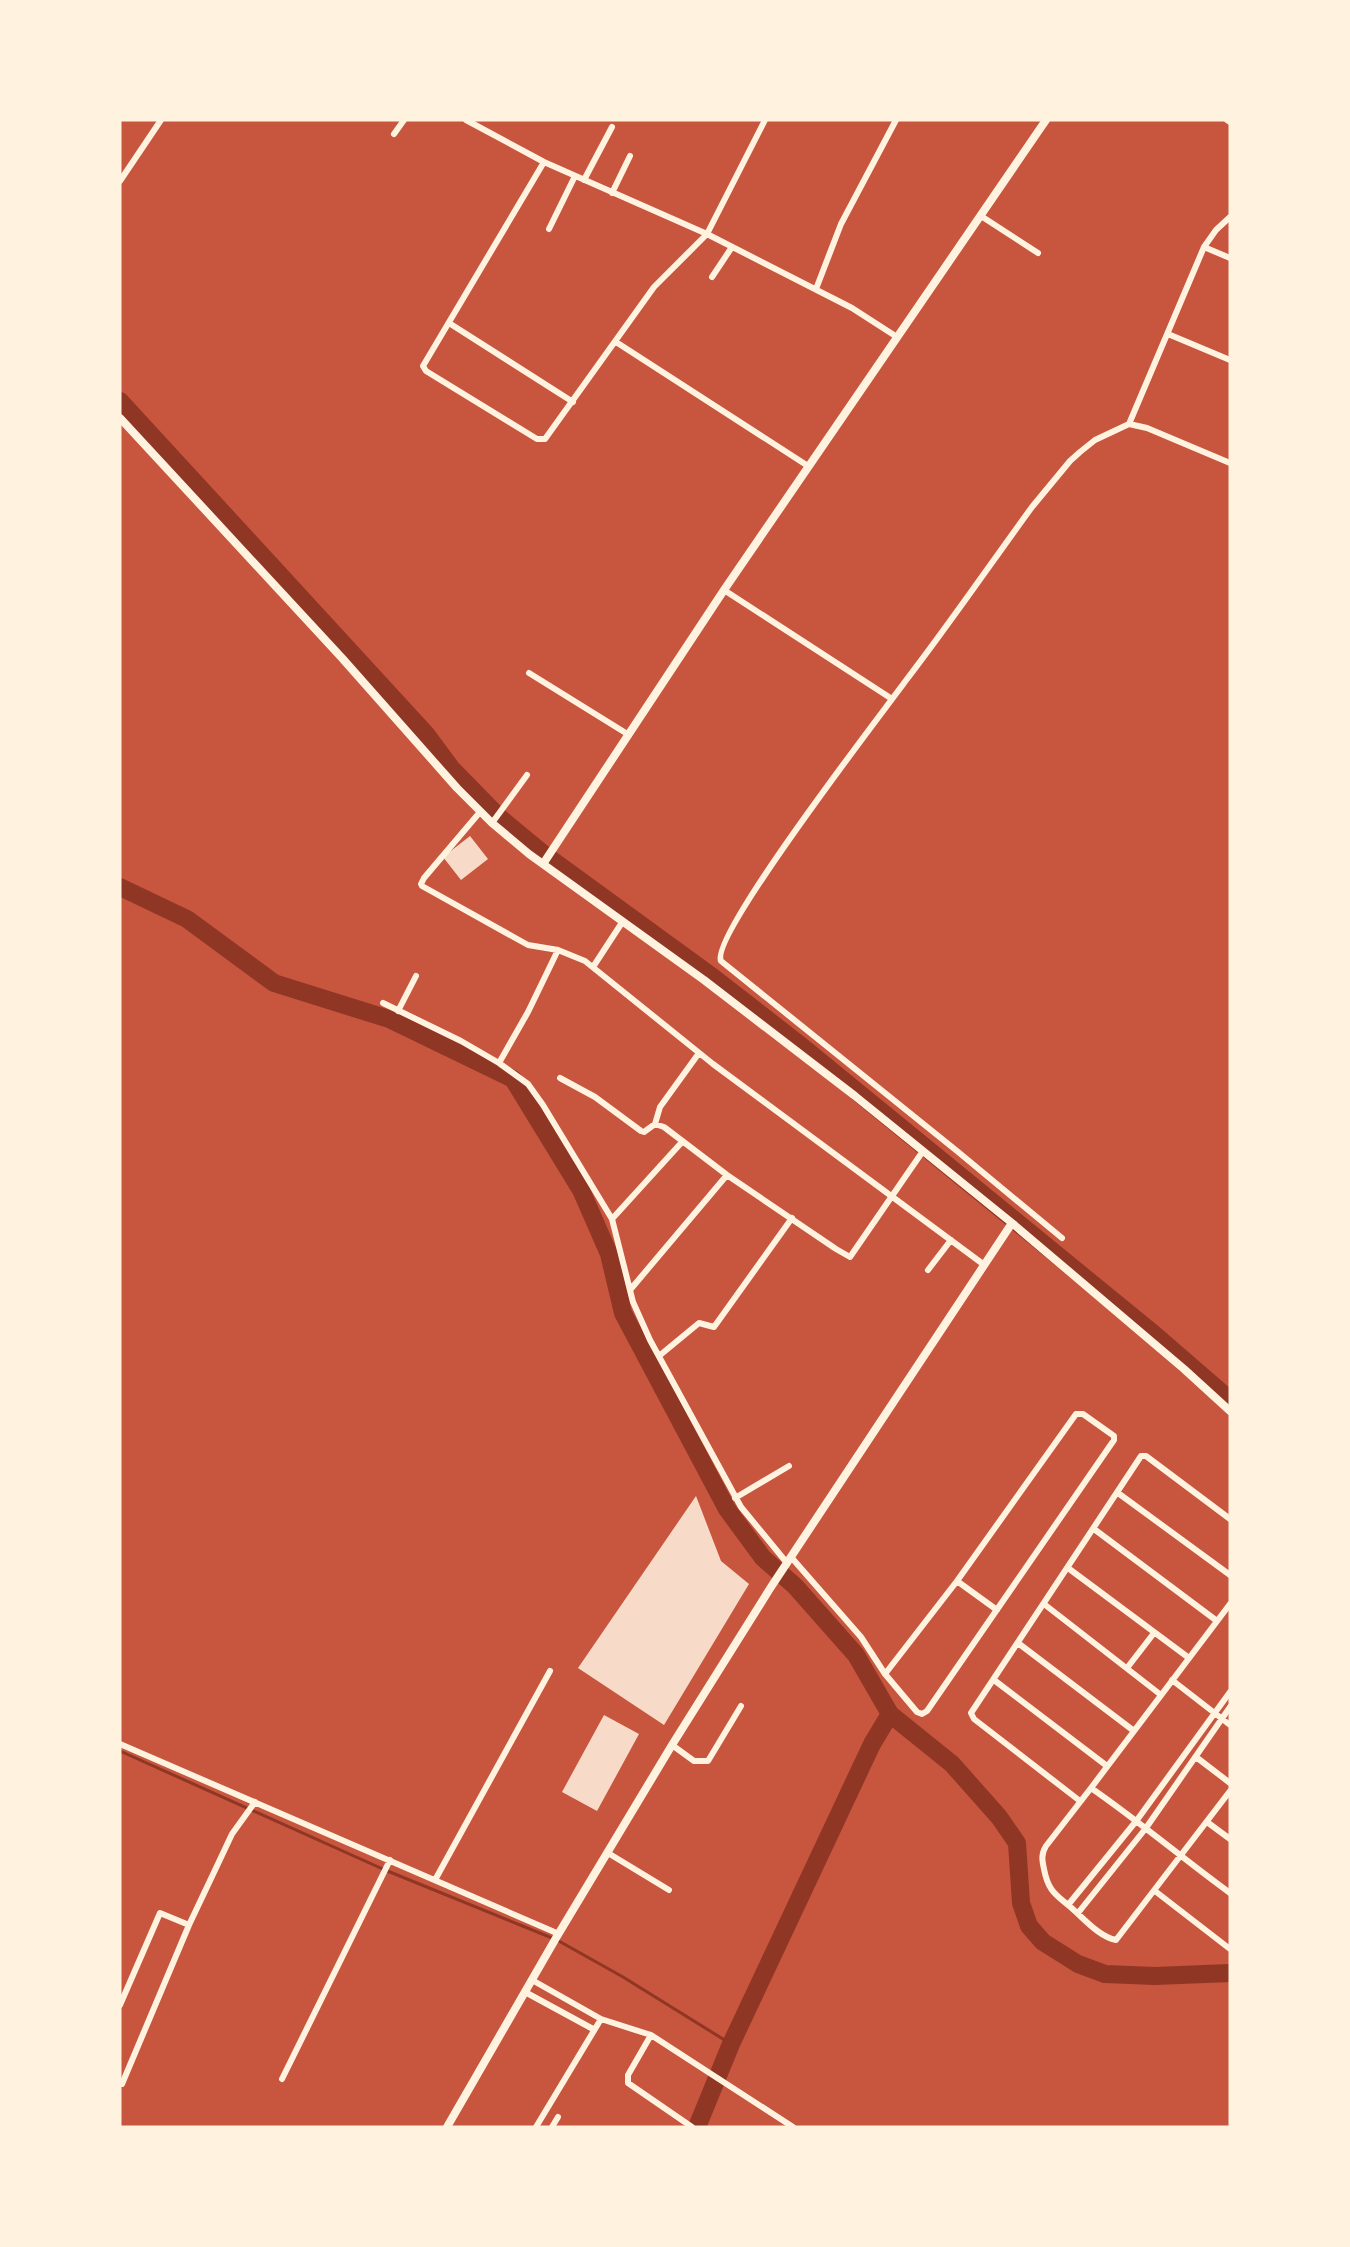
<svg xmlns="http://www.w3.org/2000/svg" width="1350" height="2247" font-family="'Roboto Condensed',sans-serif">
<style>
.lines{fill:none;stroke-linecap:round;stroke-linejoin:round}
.stream{stroke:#8f3625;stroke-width:3}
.river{stroke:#8f3625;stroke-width:18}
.building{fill:#f7dbc8}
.minor{stroke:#fff3e0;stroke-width:6}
.tertiary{stroke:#fff3e0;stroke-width:8}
</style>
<rect width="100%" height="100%" fill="#c8553d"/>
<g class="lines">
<path class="stream" d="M120,1751l265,119 172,70 66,37 108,67"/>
<path class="river" d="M120,401l306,333 26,35 48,49 41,34 173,126 86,67 355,290 75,65
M120,887l67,32 87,64 115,36 124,60 68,111 28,64 14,59 104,196 36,49 32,28 61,69 34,59 62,50 47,53 18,26 4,60 8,23 14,16 35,22 27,10 50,2 75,-3
M697,2127l34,-83 141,-300 18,-30"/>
</g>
<path class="building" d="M470,836l18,23 -27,21 -18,-23z
M696,1496l25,65 28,23 -85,141 -86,-57z
M604,1715l35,19 -42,77 -35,-19z"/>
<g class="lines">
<path class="minor" d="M466,120l78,42 163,72 145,74 45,29
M1227,120l3,2
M394,134l10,-14
M544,162l-121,204 3,5 111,68h8l109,-152 53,-53 58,-114
M584,180l28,-53
M120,181l41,-61
M612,193l18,-37
M981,216l57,37
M549,229l26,-53
M1204,247l26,11
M712,277l20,-30
M816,289l25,-65 55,-104
M449,323l124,79
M1168,334l62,26
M616,342l192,124
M1129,424l75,-177 12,-17 14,-13
M724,590l168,109
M529,673l100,62
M480,812l-56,66 -3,6 1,2 106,59 30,5 27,11 128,103 270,200
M492,823l35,-48
M593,967l30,-46
M383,1003l78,38 38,22 29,21 15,21 69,114 21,83 17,38 91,167 46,56
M398,1011l18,-35
M499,1063l29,-51 30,-62
M560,1078l35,19 46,34 3,1 11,-8 9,3 63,48 109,74 14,8 73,-106
M655,1124l5,-17 39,-54
M612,1219l70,-77
M1062,1238l-105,-87 -236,-190c-12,-24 159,-245 183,-278 44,-57 85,-117 128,-176l38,-46 10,-9 15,-12 34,-16 18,4 83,35
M928,1270l23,-30
M630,1290l97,-115
M659,1356l40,-33 15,4 78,-109
M1118,1493l112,82
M735,1498l54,-32
M1094,1529l123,92
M791,1557l70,80 24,37 32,38 5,2 5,-3 187,-271v-4l-31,-22h-7l-119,167 -72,93
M1068,1568l121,90
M957,1581l40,29
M1044,1604l117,91
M1018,1643l116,88
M1127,1668l27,-35
M994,1680l113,86
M1172,1680l58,45
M120,1744l439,190
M672,1745l22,16h14l33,-55
M1196,1757l34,26
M1091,1788l139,-184
M1230,1791l-114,149c-15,-3 -28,-17 -39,-27 -17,-17 -28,-17 -33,-44 -2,-9 -3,-15 2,-23l45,-58c48,33 92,71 139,105
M1080,1801l-106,-82 -3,-6 170,-257h5l84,63
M1207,1822l23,17
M608,1853l61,37
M435,1880l115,-209
M1155,1891l75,58
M1068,1905l69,-85 93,-128
M1078,1913l68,-85 84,-121
M532,1980l69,39 50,16 142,92
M525,1992l68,37
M120,2005l40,-92 29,12
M651,2035l-23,40v8l64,44
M282,2079l108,-219
M122,2084l67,-159 27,-57 16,-34 23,-32
M536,2127l65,-108
M552,2127l6,-10"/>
<path class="tertiary" d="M120,418l222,240 115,130 35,35 37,31 175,126 151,116 157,127 172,146 46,42
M543,864l181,-274 322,-470
M447,2127l109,-189 116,-193 99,-158 241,-364"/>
</g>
<rect width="1350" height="2247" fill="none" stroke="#fff3e0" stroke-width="243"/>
</svg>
